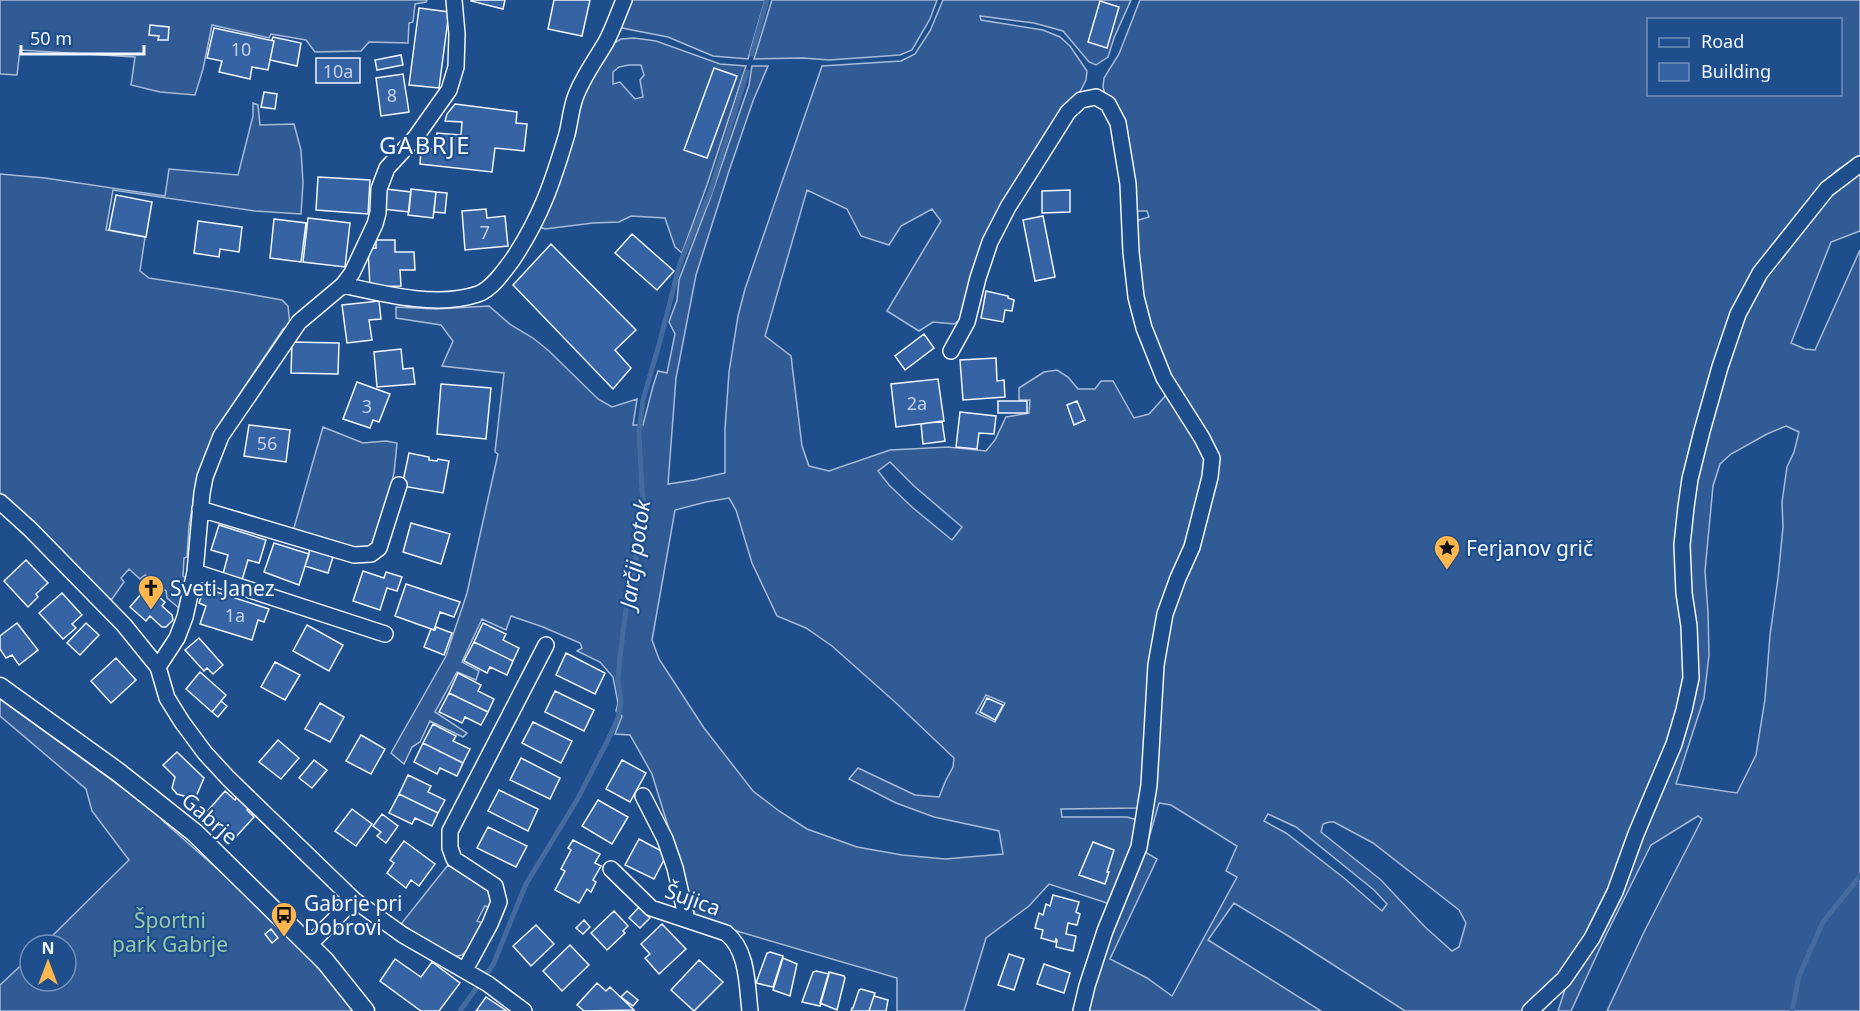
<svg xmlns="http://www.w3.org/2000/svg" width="1860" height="1011" font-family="'Noto Sans',sans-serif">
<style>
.built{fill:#305b95;stroke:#a8bbd7;stroke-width:1.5;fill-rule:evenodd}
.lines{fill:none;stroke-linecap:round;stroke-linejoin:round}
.stream{stroke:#446ba0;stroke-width:5}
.building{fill:#3563a3;stroke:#f2f6ff;stroke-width:1.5}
.minor-casing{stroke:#f2f6ff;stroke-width:18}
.tertiary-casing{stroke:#f2f6ff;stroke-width:21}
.minor{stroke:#1f4e8c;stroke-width:15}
.tertiary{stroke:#1f4e8c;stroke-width:18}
.labels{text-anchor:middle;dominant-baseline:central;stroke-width:4.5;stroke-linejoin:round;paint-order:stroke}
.number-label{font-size:18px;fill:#c3d1e8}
.poi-label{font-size:21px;fill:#f2f6ff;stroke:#1f4e8c;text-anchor:start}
.street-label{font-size:21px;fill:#f2f6ff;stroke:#1f4e8c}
.park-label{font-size:21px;fill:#97c8a6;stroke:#1f4e8c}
.water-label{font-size:22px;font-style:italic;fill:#f2f6ff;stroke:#1f4e8c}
.quarter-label{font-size:24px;letter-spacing:1.5px;fill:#f2f6ff;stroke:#1f4e8c}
</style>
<rect width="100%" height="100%" fill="#1f4e8c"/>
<path class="built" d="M0,0h427l-1,2 -11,2 -2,18 -4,1 -1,20 -39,-1 -8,9 -46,1 -9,-12 -35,-6 -2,4 -57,-13 -9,44 -8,26 -35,-3 -29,-7 4,-28 -115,-7 -3,25 -17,-1z
M629,0h136l-17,59 -35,-3 -45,-19 -46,-9 -2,-7z
M772,0h165l-7,19 -18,31 -12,5 -71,5 -26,-2 -49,1z
M943,0h188l-17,38 -6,19 -12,8 -7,-3 -26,-31 -29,-8 -54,-7 1,4 62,10 17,7 10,9 17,25 -1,9 -5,10 -30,37 -46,76 -40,113 -11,8 -21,-2 -14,9 -32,-20 54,-90 -9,-12 -31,17 -12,19 -28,-9 -14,-27 -40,-19 -42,146 26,20 11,90 7,20 20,5 61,-21 58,-3 38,4 9,-11 11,-23 23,-4 1,-13h-11v-12l25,-16 13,-2 11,7 10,12h17l6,-8h12l21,37 15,-4 19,-21 39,68 -15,65 -14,38 -34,226 -5,18 -78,1 1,8h65l7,2 4,4v8l-28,73 -61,-20 -20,22 -43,32 -22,73h-67v-33l-157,-46 -44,-15 -44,-143 -22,-39 -15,-1 7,-18 -6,-5 2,-8 -5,-26 -13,-15 -23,-11 5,-3 -2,-5 -37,-16 -32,-11 -5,14 -24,-11 -20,43 17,9 -3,9 -19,-8 -22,40 32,21 -4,4 -33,-16 -10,21 -8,5 -8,17 -13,-11 55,-97 21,-63 31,-139 -3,-2 9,-79 -62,-7 11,-25 -12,-16 -45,-7v-11l40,2 53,-3 22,19 22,13 16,13 49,48 14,8 25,-8 -4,26h10l10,-39 5,-15 9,2 8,-39 -6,-12 8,-22 2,-20 32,-84 38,-111 3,-19h16l-15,35 -24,70 -33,104 -20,103 -8,106 26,-4 31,-7v-44l4,-57 9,-56 7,-27 77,-223 79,-5 14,-7 15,-23zM890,462l24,24 48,41 -10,13 -39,-32 -24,-23 -11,-14zM729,498l7,12 16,53 25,53 29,12 26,18 63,56 59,56 -1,9 -7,13 -7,17 -24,-2 -57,-27 -9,11 47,24 38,14 65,14 4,23 -58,5 -43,-4 -45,-8 -50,-18 -28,-18 -26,-20 -49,-63 -45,-69 -7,-19 23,-130 31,-8zM986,695l19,8 -10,19 -19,-9z
M1140,0h720v155l-24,16 -34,40 -57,80 -65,212 8,153 -16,82 -82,199 -61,74h-124l-115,-74 -56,-34 -26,37 113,71h-235l10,-37 45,-122 19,-182 10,-56 46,-144 -48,-90 -24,-63 -9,-96 14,-4 -2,-6h-12l-32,-124 1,-9 15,-24zM1648,20h192v74h-192zM1159,803l12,2 66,41 -11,25 11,6 -65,119 -25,-18 -37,-19 47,-100 -12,-7zM1268,814l28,13 78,63 13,14 -5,7 -38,-33 -58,-45 -22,-12zM1329,822h5l39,21 86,67 7,13 -7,24 -7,4 -27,-24 -44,-47 -60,-48 2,-8z
M634,38l22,3 64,23 26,2 -39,119 -25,68 -7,-6 -10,-29 -34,-2 -12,6 -26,1 -48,6 -5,-2 42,-135 29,-47 10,-6zM629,65h12l3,10 -4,5 3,17 -8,2 -15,-17 -7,2v-12l6,-5z
M253,103l5,2 2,20 34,-1 7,26 2,33 -2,31 -46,-3 -142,-21 -7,40 39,7 -5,34 9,7 89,14 44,8 6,6 2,19 -7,4 -67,100 -19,49 -8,48 -2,31 -3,1 -1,18 3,2 -7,30 -12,-10 -1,-7 -21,-16 -5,4 -11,-10 -8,9 3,4 -12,17h-7l-79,-84 -26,-21v-320l45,4 120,18 4,-27 69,6 15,-59z
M1860,167v64l-29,11 -40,101 14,6 10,1 45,-100v761h-253l37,-79 58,-113 -4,-3 -47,29 -45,90 -35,76h-13l10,-31 119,-264v-171l13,-89 38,-127 37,-68 31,-41zM1786,426l13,6 -5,20 -7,15 -5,35 1,25 -5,51 -8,57 -5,64 -9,56 -19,38 -61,-9 28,-86 5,-43 -1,-43 -3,-41 8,-85 7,-22 11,-10 36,-20z
M323,427l40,16 23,-2 11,2 -3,30 -13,53 -9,22 -11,3 -68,-20z
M0,699l157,114 6,8 84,74 40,39 37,40 30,37h-354v-26l30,-28v24h36v-36h-23l86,-85 -37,-49 -6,-22 -86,-73z
M448,865l41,26 3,6 -1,11 -6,-2 -8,15 5,2 -14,26 -6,6 -9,2 -52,-33z"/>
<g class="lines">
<path class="stream" d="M752,54l15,-54
M460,1011l33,-46 33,-81 51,-84 29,-56 12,-26 3,-18 -3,-20 2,-24 7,-54 18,-90 -3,-22 -3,-57 4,-33 17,-59 20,-78 30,-71 37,-120
M1792,1011l7,-35 24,-54 37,-46"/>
</g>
<path class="building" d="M471,0h34l-2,9 -32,-8z
M554,0h36l-8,36 -34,-7z
M1100,1l19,6 -12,41 -19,-6z
M419,8l30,4 -10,76 -30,-3z
M150,25l19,2 -1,13h-10l1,-4 -10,-1z
M214,28l60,13 -6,29 -16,-3 -2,12 -31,-7 3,-11 -15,-3z
M273,37l28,6 -4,23 -27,-6 4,-19 -2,-1z
M401,55l2,10 -26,5 -2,-10z
M316,58h44v25h-44z
M714,68l23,8 -30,82 -23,-8z
M403,74l6,38 -28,4 -5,-38z
M264,92l13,2 -2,15 -14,-2z
M455,104l62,8 -1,11 11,1 -3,27 -29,-3 -3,24 -72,-8 1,-15h13l3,-16 24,2 1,-13 -17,-1 2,-7z
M318,177l52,3 -2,34 -52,-4z
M386,189l25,3 -2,20 -26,-3z
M411,189l25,3 -3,26 -25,-3z
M1070,190v22l-28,1v-22z
M436,192l11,1 -2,20 -11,-1z
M116,195l36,7 -6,35 -37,-7z
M486,209l1,9 18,-2 3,30 -43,4 -3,-39z
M1043,216l12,61 -20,4 -12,-61z
M308,218l42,5 -5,44 -42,-5z
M274,219l32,4 -5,39 -31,-4z
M198,221l44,6 -3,25 -19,-3 -1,8 -25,-4z
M632,234l42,37 -17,19 -42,-37z
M376,240h19v12h19l1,18h-15l1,16 -31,1 -2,-38 8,-1z
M551,244l85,86 -21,20 16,18 -18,21 -100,-104z
M986,291l22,5v2l6,2 -2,11 -7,-1 -2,12 -22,-4z
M379,301l2,18 -12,1 3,20 -25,3 -5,-38z
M924,334l10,14 -29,22 -10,-14z
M292,342l47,1 -1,31 -47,-1z
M401,349l2,20 10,-1 2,16 -38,3 -3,-35z
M996,358l1,23 7,-1 1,17 -42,3 -3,-40z
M938,379l6,42 -48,6 -5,-43z
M357,382l33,12 -11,28 -6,-2 -3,8 -27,-9z
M441,384l50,4 -5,51 -49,-5z
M998,401h29v12h-29z
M1077,401l8,19 -11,5 -7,-20z
M960,412l36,4 -2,18 -15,-1 -2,16 -21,-2z
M942,421l3,20 -22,3 -2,-20z
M249,425l41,5 -4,32 -42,-6z
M409,453l20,4v3l8,1 1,-2 11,2 -6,32 -41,-7z
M411,523l39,11 -9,30 -38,-12z
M219,525l47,15 -7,23 -11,-3 -6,20 -19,-6 5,-19 -17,-5z
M274,543l35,11 -10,31 -35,-13z
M310,549l23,8 -5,16 -23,-7z
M26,560l22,23 -12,11 2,3 -10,10 -24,-26z
M363,571l21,7 2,-6 16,5 -5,14 -10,-3 -7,22 -27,-9z
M406,584l54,18 -6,15 -14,-5 -6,18 -39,-14z
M147,587l18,15 -3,4 10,9 1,5 -7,7h-4l-12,-11 -4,5 -16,-14z
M204,588l65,21 -5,13 -6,-2 -6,20 -52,-16 6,-18 -7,-3z
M62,593l20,22 -10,9 4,4 -13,11 -24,-26z
M17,623l21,27 -19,15 -7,-10 -6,3 -6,-9v-13z
M86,623l13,12 -19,20 -13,-12z
M483,623l23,11 -3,6 16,8 -6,13 -39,-19z
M307,625l36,20 -14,26 -36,-20z
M436,627l16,6 -8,22 -20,-8 7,-18 4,1z
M199,638l24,27 -10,9 -6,-6 -3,3 -19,-21z
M474,642l39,19 -6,14 -17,-8 -3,6 -23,-12z
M566,653l39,20 -10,21 -39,-19z
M116,658l20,22 -25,23 -20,-22z
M275,662l25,13 -15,25 -24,-13z
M200,672l26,23 -14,17 -26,-23z
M458,673l23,12 -3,6 16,8 -6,13 -39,-19z
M555,691l39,19 -10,21 -39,-19z
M449,693l39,19 -7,13 -16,-8 -3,6 -23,-11z
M987,698l16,7 -8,15 -15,-8z
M221,701l6,5 -9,11 -6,-5z
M320,703l24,14 -14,25 -25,-13z
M533,722l39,19 -11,22 -39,-20z
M433,724l23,12 -3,5 17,8 -7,14 -40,-20z
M361,735l24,14 -14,25 -25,-13z
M278,740l21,18 -18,21 -22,-17z
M423,743l40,20 -6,13 -17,-8 -3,6 -23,-12z
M177,752l27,26 -9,21 -18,-5 -5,-6 3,-11 -12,-12z
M521,758l39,20 -10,21 -40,-19z
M314,760l13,10 -15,18 -13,-10z
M622,760l24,13 -16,29 -24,-13z
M408,775l23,11 -3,6 17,8 -7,13 -39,-19z
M499,790l39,19 -10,22 -40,-20z
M225,791l10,9 3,-4 12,11 -3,3 7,7 -20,22 -29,-25z
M399,794l39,19 -6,13 -17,-8 -3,6 -23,-11z
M598,800l30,17 -16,27 -30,-18z
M352,809l20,15 -16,22 -21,-15z
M382,814l16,12 -12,17 -9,-7 4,-4 -8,-6z
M488,827l39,19 -11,21 -39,-19z
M639,839l28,15 -13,25 -29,-14z
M573,840l27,14 -5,9 6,3 -8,14 3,2 -5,10 -4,-3 -8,14 -24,-13 10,-19 -4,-2 10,-19 -3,-2z
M404,841l31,23 -16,22 -8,-6 -5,8 -19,-15 7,-10 -4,-3z
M1093,842l21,8 -7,22h2l-4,12 -26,-9z
M1053,895l26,7 -3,10 4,2 -3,11 -9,-2 -2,11 10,2 -3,15 -17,-4 1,-7 -1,-1 -1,3 -14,-4 2,-8 -8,-2 4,-15 4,2 3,-11 4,2z
M639,907l11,11 -10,10 -11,-10z
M614,911l14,15 -5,5 2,2 -18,17 -16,-17z
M584,920l6,7 -7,7 -7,-6z
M662,924l24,25 -27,25 -14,-16 5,-4 -9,-10z
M536,925l18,19 -23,22 -18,-20z
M271,929l7,9 -6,5 -7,-9z
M570,945l19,20 -27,26 -19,-20z
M770,952l13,4 -10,31 -17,-4 11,-30z
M1009,954l15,5 -10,31 -16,-5z
M783,958l14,6 -7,32 -17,-6z
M395,959l26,18 11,-15 28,21 -21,28h-18l-41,-30z
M699,960l24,22 -29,29 -23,-21z
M1044,964l26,9 -6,20 -27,-9z
M816,971l13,3 -9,32 -18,-4 11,-30z
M829,972l15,4 1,2 -8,32 -17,-7z
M597,983l9,8 4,-4 24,23 -50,1 -7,-6z
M861,989l14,4 -6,18h-18l1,-3h1l6,-18z
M627,991l11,9 -5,6 -12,-9z
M874,996l14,4 -2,11h-17z
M486,997l21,14h-31z"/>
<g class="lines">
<g class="minor-casing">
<path id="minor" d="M343,285c40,9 95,23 135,9 14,-5 27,-24 35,-35 28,-42 40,-78 54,-125 3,-12 4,-25 8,-36 7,-20 20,-37 31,-56 7,-13 12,-28 18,-42
M951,351l16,-29 11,-44 12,-36 18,-35 60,-95 13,-12 15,-3 12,7 10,19 10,61 3,68 5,45 8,31 20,50 38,60 10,20 -2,19 -18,70 -14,31 -13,36 -9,51 -7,120 -10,62 -34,84 -18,55 -6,25
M0,502l30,27 94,96 34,42 9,31 15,24 23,31 23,25 126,122 49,35 85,49 36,27
M200,509l154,46 17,-1 8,-6 20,-63
M195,572l190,62
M158,667l19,-29 8,-21 10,-45 7,-79 3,-16 16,-41 78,-114 44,-37 9,-12 23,-49 3,-11 1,-24 8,-21 28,-30 34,-48 7,-23 1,-33 -3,-34
M643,796l22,43 10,29 12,52
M611,869l40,39 75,25c22,17 21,53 24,78
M309,945l45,-45
M465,970l25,-46 9,-22 -4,-16 -41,-27 -4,-11v-17l96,-186
M1530,1011l34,-32 28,-41 23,-46 21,-58 38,-90 10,-34 7,-32 -2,-52 -5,-33 -2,-48 4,-38 4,-28 12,-48 18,-64 18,-53 22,-41 67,-84 33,-25"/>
</g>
<g class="tertiary-casing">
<path id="tertiary" d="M0,687l118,85 77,61 130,128 40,50"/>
</g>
<use href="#minor" class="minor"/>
<use href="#tertiary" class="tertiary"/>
</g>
<defs>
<g id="sight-pin" transform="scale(1.35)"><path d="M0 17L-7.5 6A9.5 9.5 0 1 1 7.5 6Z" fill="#ffb74d" stroke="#1f4e8c"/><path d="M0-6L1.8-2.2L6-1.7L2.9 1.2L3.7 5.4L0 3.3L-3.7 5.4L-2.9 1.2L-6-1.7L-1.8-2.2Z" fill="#111"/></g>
<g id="church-pin" transform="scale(1.35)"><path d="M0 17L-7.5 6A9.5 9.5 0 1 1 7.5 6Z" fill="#ffb74d" stroke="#1f4e8c"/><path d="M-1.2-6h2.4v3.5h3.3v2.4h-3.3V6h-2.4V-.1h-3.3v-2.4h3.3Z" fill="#111"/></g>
<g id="bus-pin" transform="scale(1.35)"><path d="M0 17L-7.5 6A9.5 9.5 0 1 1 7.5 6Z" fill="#ffb74d" stroke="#1f4e8c"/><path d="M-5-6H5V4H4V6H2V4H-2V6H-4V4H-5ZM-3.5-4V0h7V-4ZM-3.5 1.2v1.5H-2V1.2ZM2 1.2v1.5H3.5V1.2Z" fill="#111"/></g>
</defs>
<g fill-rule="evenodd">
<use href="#sight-pin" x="1447" y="548"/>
<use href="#church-pin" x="151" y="588"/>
<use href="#bus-pin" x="284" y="915"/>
</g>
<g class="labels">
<g class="number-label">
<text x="241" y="49">10</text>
<text x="338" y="71">10a</text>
<text x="392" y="95">8</text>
<text x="485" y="232">7</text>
<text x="917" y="403">2a</text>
<text x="367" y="406">3</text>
<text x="267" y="443">56</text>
<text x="235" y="615">1a</text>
</g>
<g class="poi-label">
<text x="1466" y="548">Ferjanov grič</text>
<text x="170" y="588">Sveti Janez</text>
<text x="304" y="903">Gabrje pri<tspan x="304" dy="24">Dobrovi</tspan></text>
</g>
<g class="street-label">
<text transform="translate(210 818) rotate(41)">Gabrje</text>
<text transform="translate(693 899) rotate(20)">Šujica</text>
</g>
<g class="park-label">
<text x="170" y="920">Športni<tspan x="170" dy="24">park Gabrje</tspan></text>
</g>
<g class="water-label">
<text transform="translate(634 554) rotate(-82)">Jarčji potok</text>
</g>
<g class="quarter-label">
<text x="425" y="144">GABRJE</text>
</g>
</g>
<rect x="1647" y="18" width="195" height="78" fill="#1f4e8c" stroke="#7391ba" stroke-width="1.5"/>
<rect x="1659" y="38" width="30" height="9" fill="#1f4e8c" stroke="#7391ba" stroke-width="1.5"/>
<text x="1701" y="48" font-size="18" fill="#f2f6ff">Road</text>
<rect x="1659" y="63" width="30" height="18" fill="#3563a3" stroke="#7391ba" stroke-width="1.5"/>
<text x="1701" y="78" font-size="18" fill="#f2f6ff">Building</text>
<g transform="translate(48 963)"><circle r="28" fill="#1f4e8c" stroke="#7391ba" stroke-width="1.5"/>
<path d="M0-4.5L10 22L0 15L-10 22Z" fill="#ffb74d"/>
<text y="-9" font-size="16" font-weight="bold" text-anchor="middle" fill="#f2f6ff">N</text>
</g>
<path d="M21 45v9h123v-9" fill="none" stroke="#f2f6ff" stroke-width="3"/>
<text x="30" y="45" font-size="18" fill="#f2f6ff" stroke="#1f4e8c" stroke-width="4.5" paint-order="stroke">50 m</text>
</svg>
